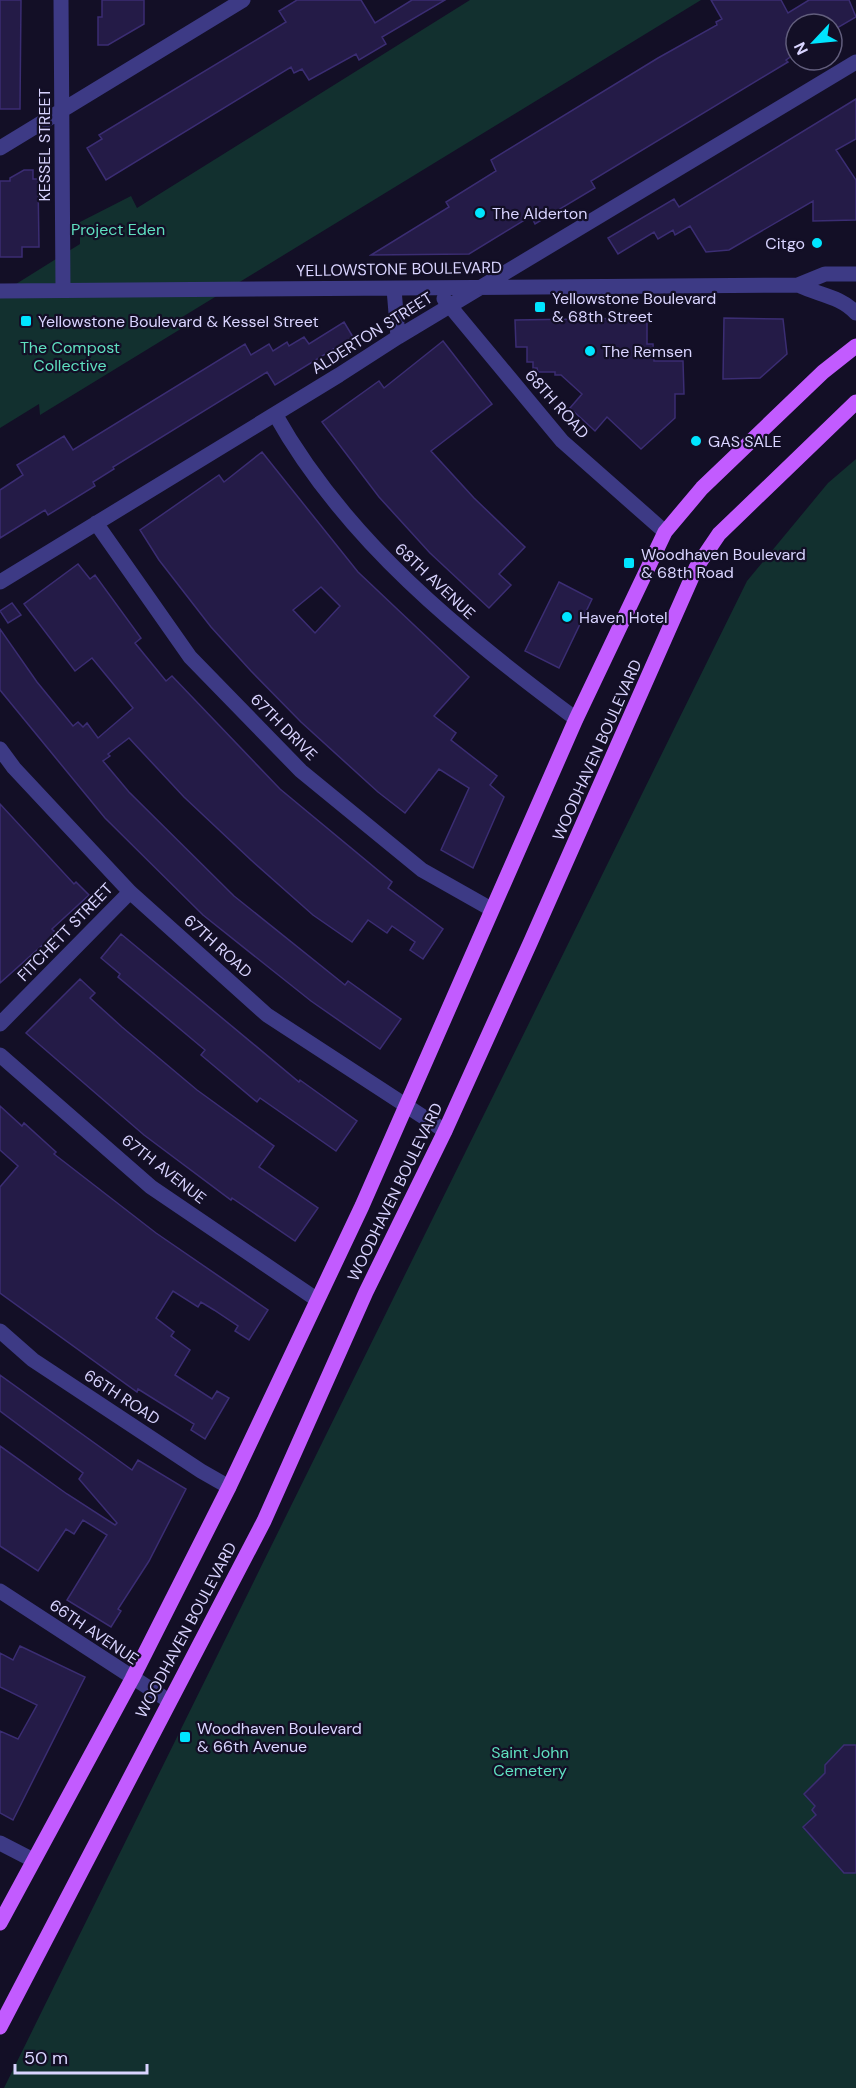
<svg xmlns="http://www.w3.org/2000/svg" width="856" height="2088" font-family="'DM Sans',sans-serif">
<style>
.green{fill:#12302f}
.building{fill:#241b47;stroke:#3b2d73;stroke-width:1.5;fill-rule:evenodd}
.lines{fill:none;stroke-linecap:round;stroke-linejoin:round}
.minor{stroke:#3d3a85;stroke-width:15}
.major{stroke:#c25bff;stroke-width:15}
.poi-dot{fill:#00e5ff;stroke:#130f26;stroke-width:2}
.labels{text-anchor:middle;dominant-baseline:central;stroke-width:4.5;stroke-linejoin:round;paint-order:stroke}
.street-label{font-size:16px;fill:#d9d4ff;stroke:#130f26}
.poi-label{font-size:16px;fill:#d9d4ff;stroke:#130f26;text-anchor:start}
.park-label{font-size:16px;fill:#5fe0c0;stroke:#130f26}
</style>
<rect width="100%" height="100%" fill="#130f26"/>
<path class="green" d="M470,0h231l-522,319h18l-157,96 -1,-11 -39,24v-134l80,-50v-22l51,-26 6,12z
M856,459v1629h-852l743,-1507 81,-98z"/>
<path class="building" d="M0,0h21l-1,109h-20z
M102,0h42v24l-36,21h-10v-28h4z
M297,0h64l14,23 37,-23h33l-63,37 4,7 -27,16 -3,-6 -47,26 -7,-11 -8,4 -3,-6 -185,113 -19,-32 15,-9 -3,-4 187,-113 -7,-11z
M711,0h70l7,13 21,-13h40l7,17 -24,14v-7h-36v29l-10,7 2,2 -197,119 4,7 -60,36 -4,-8 -62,38 -98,1 78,-48 -3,-5 50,-31 -5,-11 167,-102 59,-33 -1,-3 6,-3z
M856,99v40l-20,11 20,30v40l-43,1v-20l-84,49 -23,2 -16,-26 -15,9 -2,-5 -15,9 -4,-7 -36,22 -10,-16 66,-39 5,8z
M24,170h9v9h5l1,68h-17v10h-22v-76h10v-3z
M647,318v26h6l1,17h29l1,33h-9v24l-34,31 -34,-32 -12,14 -25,-23 12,-14 -21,-19h-6v-3h-17l-1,-4h-4v-6h-6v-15h-11l-1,-27z
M724,318l59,1 4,35 -27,24 -37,1z
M344,322l9,15 -78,48 -8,-13 -154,95 1,2 -21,13 2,4 -47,29 -3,-5 -45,28v-48l23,-15 -6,-10 47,-29 9,14 172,-106 6,11 18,-11 4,7 14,-9 2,4 15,-9 5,7z
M443,341l49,63 -61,47 43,47 51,49 -26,27 12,11 -22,23 -59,-55 -51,-56 -57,-75 57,-41 5,7z
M262,452l96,120 111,105 -35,39 22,17 -5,7 46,36 -7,9 14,12 -31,71 -32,-18 28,-62 -30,-19 -34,44 -27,-21 -77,-70 -50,-51 -40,-44 -52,-67 -19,-30 79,-55 5,7zM321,587l19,19 -25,27 -22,-23z
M78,564l12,15 5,-4 46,63 -6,5 31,38 6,-5 108,113 112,93 -4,6 55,41 -20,30 -13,-9 5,-8 -23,-16 -5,7 -19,-13 -16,22 -39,-27 -62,-55 -67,-63 -55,-59 -21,16 2,2 -7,5 26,31 105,104 111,89 3,-4 53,38 -21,30 -69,-48 -108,-86 -98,-97 -105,-128v-61l37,53 36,44 5,-4 5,5 4,-4 11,15 35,-30 -41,-50 -17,13 -51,-67z
M559,582l33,17 -33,69 -34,-17z
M12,603l9,12 -13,8 -8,-12z
M0,804l74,80 2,-2 13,13 -37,34 4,4 -56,50z
M121,934l178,148 1,-2 57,41 -21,30 -76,-53 -3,4 -56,-47 4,-5 -87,-73 2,-3 -19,-16z
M80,979l15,14 -5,5 32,29 75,63 77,56 -15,21 59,41 -23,33 -63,-43 -1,2 -87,-65 -118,-102z
M0,1106l22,20 2,-3 32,29 -2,2 102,79 112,77 -19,30 -14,-9 3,-5 -24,-16 -13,-8 -3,5 -25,-16 -17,27 18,14 -3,4 19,14 -15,25 37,24 5,-8 12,7 -24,41 -14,-9 3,-6 -56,-35 -1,3 -137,-99v-106l18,-21 -18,-16z
M0,1375l132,95 6,-10 48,29 -37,72 -31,48 3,2 -10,16 -44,-27 40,-65 -24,-15 -9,14 -8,-5 -28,42 -38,-25v-100l67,48 48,31 2,-2 -38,-44 4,-6 -83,-62z
M20,1646l65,31 -72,143 -13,-7v-82l18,8 19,-34 -37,-18v-34l13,7z
M844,1745h12v128h-12l-41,-46 13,-12 -4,-5 3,-4 -11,-12 21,-21v-8z"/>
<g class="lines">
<path class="minor" d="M61,0l2,290
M0,148l243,-148
M798,285c21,10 42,11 58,28
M394,289l4,48
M0,291l798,-6 27,-11h31
M444,299l118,142 103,91
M275,414c71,127 186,219 301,305
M96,523l94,134 111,114 121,99 69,39
M0,582l339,-207 59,-38 458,-275
M0,749l14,19 116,124 137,123 178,116
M0,1024l130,-132
M0,1055l151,132 165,112
M0,1331l33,29 168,111 28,16
M0,1591l169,110
M0,1843l33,17"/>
<path class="major" d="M0,1923l132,-244 97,-192 133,-281 214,-487 89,-187 37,-44 121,-116 33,-26
M0,2027l264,-506 102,-229 79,-161 86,-190 165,-373 23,-34 137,-132"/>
</g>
<g class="poi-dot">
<circle cx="480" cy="213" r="6"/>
<circle cx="817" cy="243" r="6"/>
<rect x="534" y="301" width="12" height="12" rx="3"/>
<rect x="20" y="315" width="12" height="12" rx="3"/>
<circle cx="590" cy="351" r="6"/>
<circle cx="696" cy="441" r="6"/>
<rect x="623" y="557" width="12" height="12" rx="3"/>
<circle cx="567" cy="617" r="6"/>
<rect x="179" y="1731" width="12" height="12" rx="3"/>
</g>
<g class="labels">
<g class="street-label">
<text transform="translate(44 145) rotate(-90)">KESSEL STREET</text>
<text transform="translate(399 269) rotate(-1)">YELLOWSTONE BOULEVARD</text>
<text transform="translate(372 333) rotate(-32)">ALDERTON STREET</text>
<text transform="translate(557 404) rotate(48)">68TH ROAD</text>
<text transform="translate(435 581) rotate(43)">68TH AVENUE</text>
<text transform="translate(284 727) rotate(45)">67TH DRIVE</text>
<text transform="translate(597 750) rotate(-66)">WOODHAVEN BOULEVARD</text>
<text transform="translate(65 932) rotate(-46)">FITCHETT STREET</text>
<text transform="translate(218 946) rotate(42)">67TH ROAD</text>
<text transform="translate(164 1169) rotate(38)">67TH AVENUE</text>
<text transform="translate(395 1192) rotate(-64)">WOODHAVEN BOULEVARD</text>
<text transform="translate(122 1397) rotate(33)">66TH ROAD</text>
<text transform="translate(186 1630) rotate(-62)">WOODHAVEN BOULEVARD</text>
<text transform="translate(94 1632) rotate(34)">66TH AVENUE</text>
</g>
<g class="poi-label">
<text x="492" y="213">The Alderton</text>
<text x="805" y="243" text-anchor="end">Citgo</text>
<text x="552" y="298">Yellowstone Boulevard<tspan x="552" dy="18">&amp; 68th Street</tspan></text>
<text x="38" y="321">Yellowstone Boulevard &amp; Kessel Street</text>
<text x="602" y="351">The Remsen</text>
<text x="708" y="441">GAS SALE</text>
<text x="641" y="554">Woodhaven Boulevard<tspan x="641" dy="18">&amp; 68th Road</tspan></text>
<text x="579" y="617">Haven Hotel</text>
<text x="197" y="1728">Woodhaven Boulevard<tspan x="197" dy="18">&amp; 66th Avenue</tspan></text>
</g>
<g class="park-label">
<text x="118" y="229">Project Eden</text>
<text x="70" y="347">The Compost<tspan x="70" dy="18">Collective</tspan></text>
<text x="530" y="1752">Saint John<tspan x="530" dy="18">Cemetery</tspan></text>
</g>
</g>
<g transform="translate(814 42) rotate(244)"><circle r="28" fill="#130f26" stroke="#625e7d" stroke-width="1.5"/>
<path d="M0-4.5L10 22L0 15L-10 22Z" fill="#00e5ff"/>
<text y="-9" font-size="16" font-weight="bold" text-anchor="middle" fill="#d9d4ff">N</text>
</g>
<path d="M15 2064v9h132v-9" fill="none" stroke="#d9d4ff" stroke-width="3"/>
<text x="24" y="2064" font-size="18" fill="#d9d4ff" stroke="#130f26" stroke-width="4.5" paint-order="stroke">50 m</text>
</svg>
